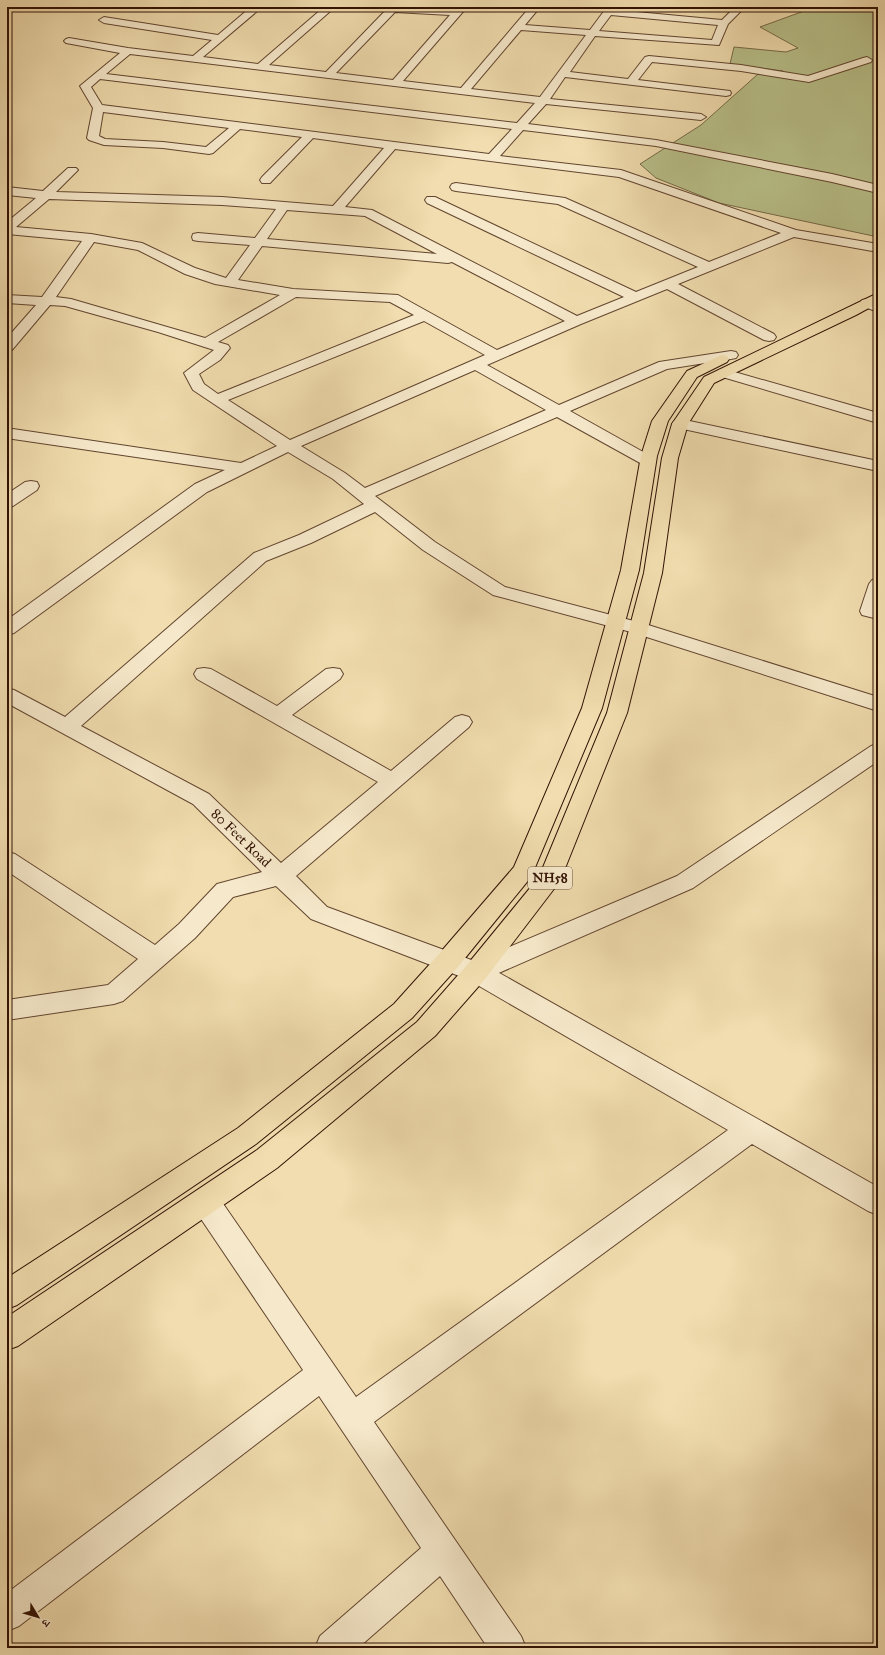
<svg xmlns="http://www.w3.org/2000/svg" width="885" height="1655" font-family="'IM FELL Great Primer','Noto Serif Devanagari',serif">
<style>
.green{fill:#b9c18b;stroke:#766a48}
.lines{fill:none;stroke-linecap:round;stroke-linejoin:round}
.minor-casing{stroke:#62452f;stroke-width:2}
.tertiary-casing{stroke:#62452f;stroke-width:2}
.trunk-casing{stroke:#321204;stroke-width:2}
.minor{fill:#f6e9cb;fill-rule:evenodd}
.tertiary{fill:#f6e9cb;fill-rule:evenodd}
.trunk{fill:#f1ddaf;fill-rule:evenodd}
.labels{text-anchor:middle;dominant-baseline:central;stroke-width:3;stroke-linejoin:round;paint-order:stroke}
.shield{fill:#f6e9cb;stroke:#6d5240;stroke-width:1}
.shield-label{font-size:13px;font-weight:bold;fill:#321204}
.street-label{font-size:14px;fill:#321204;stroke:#f6e9cb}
</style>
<rect width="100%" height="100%" fill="#f1ddaf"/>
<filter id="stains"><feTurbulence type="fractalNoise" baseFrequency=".005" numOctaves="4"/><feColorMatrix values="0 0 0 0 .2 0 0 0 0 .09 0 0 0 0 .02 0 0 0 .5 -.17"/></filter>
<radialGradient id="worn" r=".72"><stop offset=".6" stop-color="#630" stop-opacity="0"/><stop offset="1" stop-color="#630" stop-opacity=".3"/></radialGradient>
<path class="green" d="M815,7h63v230l-159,-34 -63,-25 -16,-14 61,-39 57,-51 25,-3 -53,-7 4,-17 52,5 12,-4 -38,-21z"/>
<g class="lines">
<g class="minor-casing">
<path id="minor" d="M251,7h11l-59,50 55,7 66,-57h11l-66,58 57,7 59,-61 -21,-1 -5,-3h48l47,3 3,-3h10l-64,74 58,7 69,-81h10l-15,18 65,5 17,-23h10l-2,3 107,10 13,-13h10l-17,17 -9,21 -124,-9 -25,36 58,7 17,-22 4,-1 92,9 67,11 55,-18 4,-1 5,3 -1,2 -62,20 -68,-11 -89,-9 -14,18 92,11 1,2 -1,2 -4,1 -161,-19 -15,22 151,15 5,3 -5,3 -155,-16 -18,20 128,16 176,34 46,11v8l-46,-11 -176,-36 -133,-16 -23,26 121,14 175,60 82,14v8l-84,-15 -116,47 96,50 2,3 -2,3 -5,1 -5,-1 -97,-51 -86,35 -94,41 72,40 100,-43 72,-11 5,1 2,3 -2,3 -5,1 -64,10 -97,42 84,47 2,3 -2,3 -6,2 -6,-2 -85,-47 -182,79 60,46 70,45 140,37 233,73v14l-247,-79 -138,-37 -70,-45 -48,-38 -64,31 -45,18 -185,165 128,68 72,69 97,-81 -181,-103 -3,-5 3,-5 7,-1 7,1 66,37 49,-37 7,-1 7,1 3,5 -3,5 -48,36 99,56 64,-54 7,-2 7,2 3,5 -3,5 -173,149 31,31 158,58 393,222v28l-10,-4 -116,-67 -378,278 147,214 5,12h-38l-48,-72 -82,72h-43l5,-12 101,-88 -102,-152 -300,230 -12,5v-38l296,-223 -108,-160 -4,-9 4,-9 10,-4 10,4 141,205 372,-267 -261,-151 -156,-60 -35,-33 -43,11 -38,41 -72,63 -9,3 -107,16v-20l101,-15 30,-26 -131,-88v-19l8,2 140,91 24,-21 38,-40 45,-12 -69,-68 -186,-101v-15l7,2 51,27 189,-164 45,-18 65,-31 -31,-25 -45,-27 -81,40 -193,141 -7,2v-15l188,-136 30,-14 -212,-31 -6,-2v-6l6,-2 228,34 36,-17 -84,-56 -9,-17 30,-23 -56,-18 -93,-26 -15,-1 -38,45 -5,1v-13l29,-33 -29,-2v-8l35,2 40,-56 -75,-7v-12l29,-24 -29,-3v-8l36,4 25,-23h8l2,2 -22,22 166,5 111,9 51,-58 -71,-10 -43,45h-8l-2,-3 2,-3 40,-40 -62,-8 -27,24 -4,1 -46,-6 -59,-3 -15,-5 -2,-2 6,-30 -13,-22 40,-33 -54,-10 -2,-2 2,-2 3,-1 59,10 65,8 19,-16 -108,-17 -5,-3 5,-3 114,18zM395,12l55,3 -57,65 -57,-7zM611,15l107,10 -6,15 -113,-9zM521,30l65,5 -46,62 -69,-8zM130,54l405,49 -18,20 -411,-49zM100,79l412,50 -23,25 -387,-49 -11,-18zM103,112l126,16 -23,19 -43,-5 -58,-3 -6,-3zM395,149l224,28 162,56 -72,29 -144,-64 -109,-15 -4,1 -2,3 2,3 4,1 102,13 140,63 -62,25 -201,-95h-8l-2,3 2,3 197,94 -47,19 -205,-106 -27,-3zM49,199l173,6 54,4 -21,29 -57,-5 -5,1 -1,3 1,3 5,1 52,4 -24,33 -31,-10 -53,-25 -51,-9 -75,-7zM287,210l78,6 72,38 -170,-15zM94,242l44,8 47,24 30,10 65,11 -75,43 -134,-39 -15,-2zM262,246l186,17 4,-1 113,59 -68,29 -99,-55 -105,-6 -55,-9zM296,297l94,5 24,13 -196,79 -14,-10 -5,-10 21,-14 10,-12 -2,-3 -10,-3zM424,321l61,34 -195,85 -62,-40zM475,370l71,40 -181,78 -20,-15 -44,-27z
M867,299l11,4v9l-16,-6 -2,-3 2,-3z
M724,369l154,44v10l-159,-47 -2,-3 2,-3z
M680,419l198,42v10l-204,-44 -2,-3 2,-3z
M31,481l6,1 2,4 -2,4 -24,16 -6,1v-13l18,-12z
M878,579v40l-16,-4 -2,-4 9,-27 3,-4z"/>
</g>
<g class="tertiary-casing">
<path id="tertiary" d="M878,744v17l-185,127 -208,91 -9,3 -9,-3 -3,-7 3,-7 210,-89 194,-130z"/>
</g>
<g class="trunk-casing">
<path id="trunk" d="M878,293v10l-22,12 -142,68 -26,41 -10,34 -16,115 -35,140 -67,168 -75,98 -50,57 -158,132 -259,178 -11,4v-33l250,-167 160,-128 50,-57 72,-88 68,-164 37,-140 18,-115 10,-34 32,-47z
M722,355l5,1 2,3 -2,3 -30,15 -29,44 -11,35 -18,114 -37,138 -71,169 -74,91 -45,50 -156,126 -239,161 -10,4v-31l231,-150 156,-124 45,-50 75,-87 68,-159 39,-138 20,-114 11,-35 35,-50z"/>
</g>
<use href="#minor" class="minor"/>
<use href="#tertiary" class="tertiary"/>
<use href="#trunk" class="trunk"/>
</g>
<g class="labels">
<rect class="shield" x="528" y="867" width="44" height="22" rx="3"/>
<g class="shield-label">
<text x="550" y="878">NH58</text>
</g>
<g class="street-label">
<text transform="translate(241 838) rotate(44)">80 Feet Road</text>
</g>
</g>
<rect width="885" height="1655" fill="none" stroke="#f1ddaf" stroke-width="24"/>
<rect x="8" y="8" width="869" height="1639" fill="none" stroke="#321204" stroke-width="2"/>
<rect x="12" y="12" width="861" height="1631" fill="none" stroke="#321204"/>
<g transform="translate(38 1617) rotate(128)" stroke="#f6e9cb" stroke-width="3" paint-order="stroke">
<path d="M0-3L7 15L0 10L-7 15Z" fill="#321204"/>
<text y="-6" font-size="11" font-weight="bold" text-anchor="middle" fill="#321204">उ</text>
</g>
<rect width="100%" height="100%" filter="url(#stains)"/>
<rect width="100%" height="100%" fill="url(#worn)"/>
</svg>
